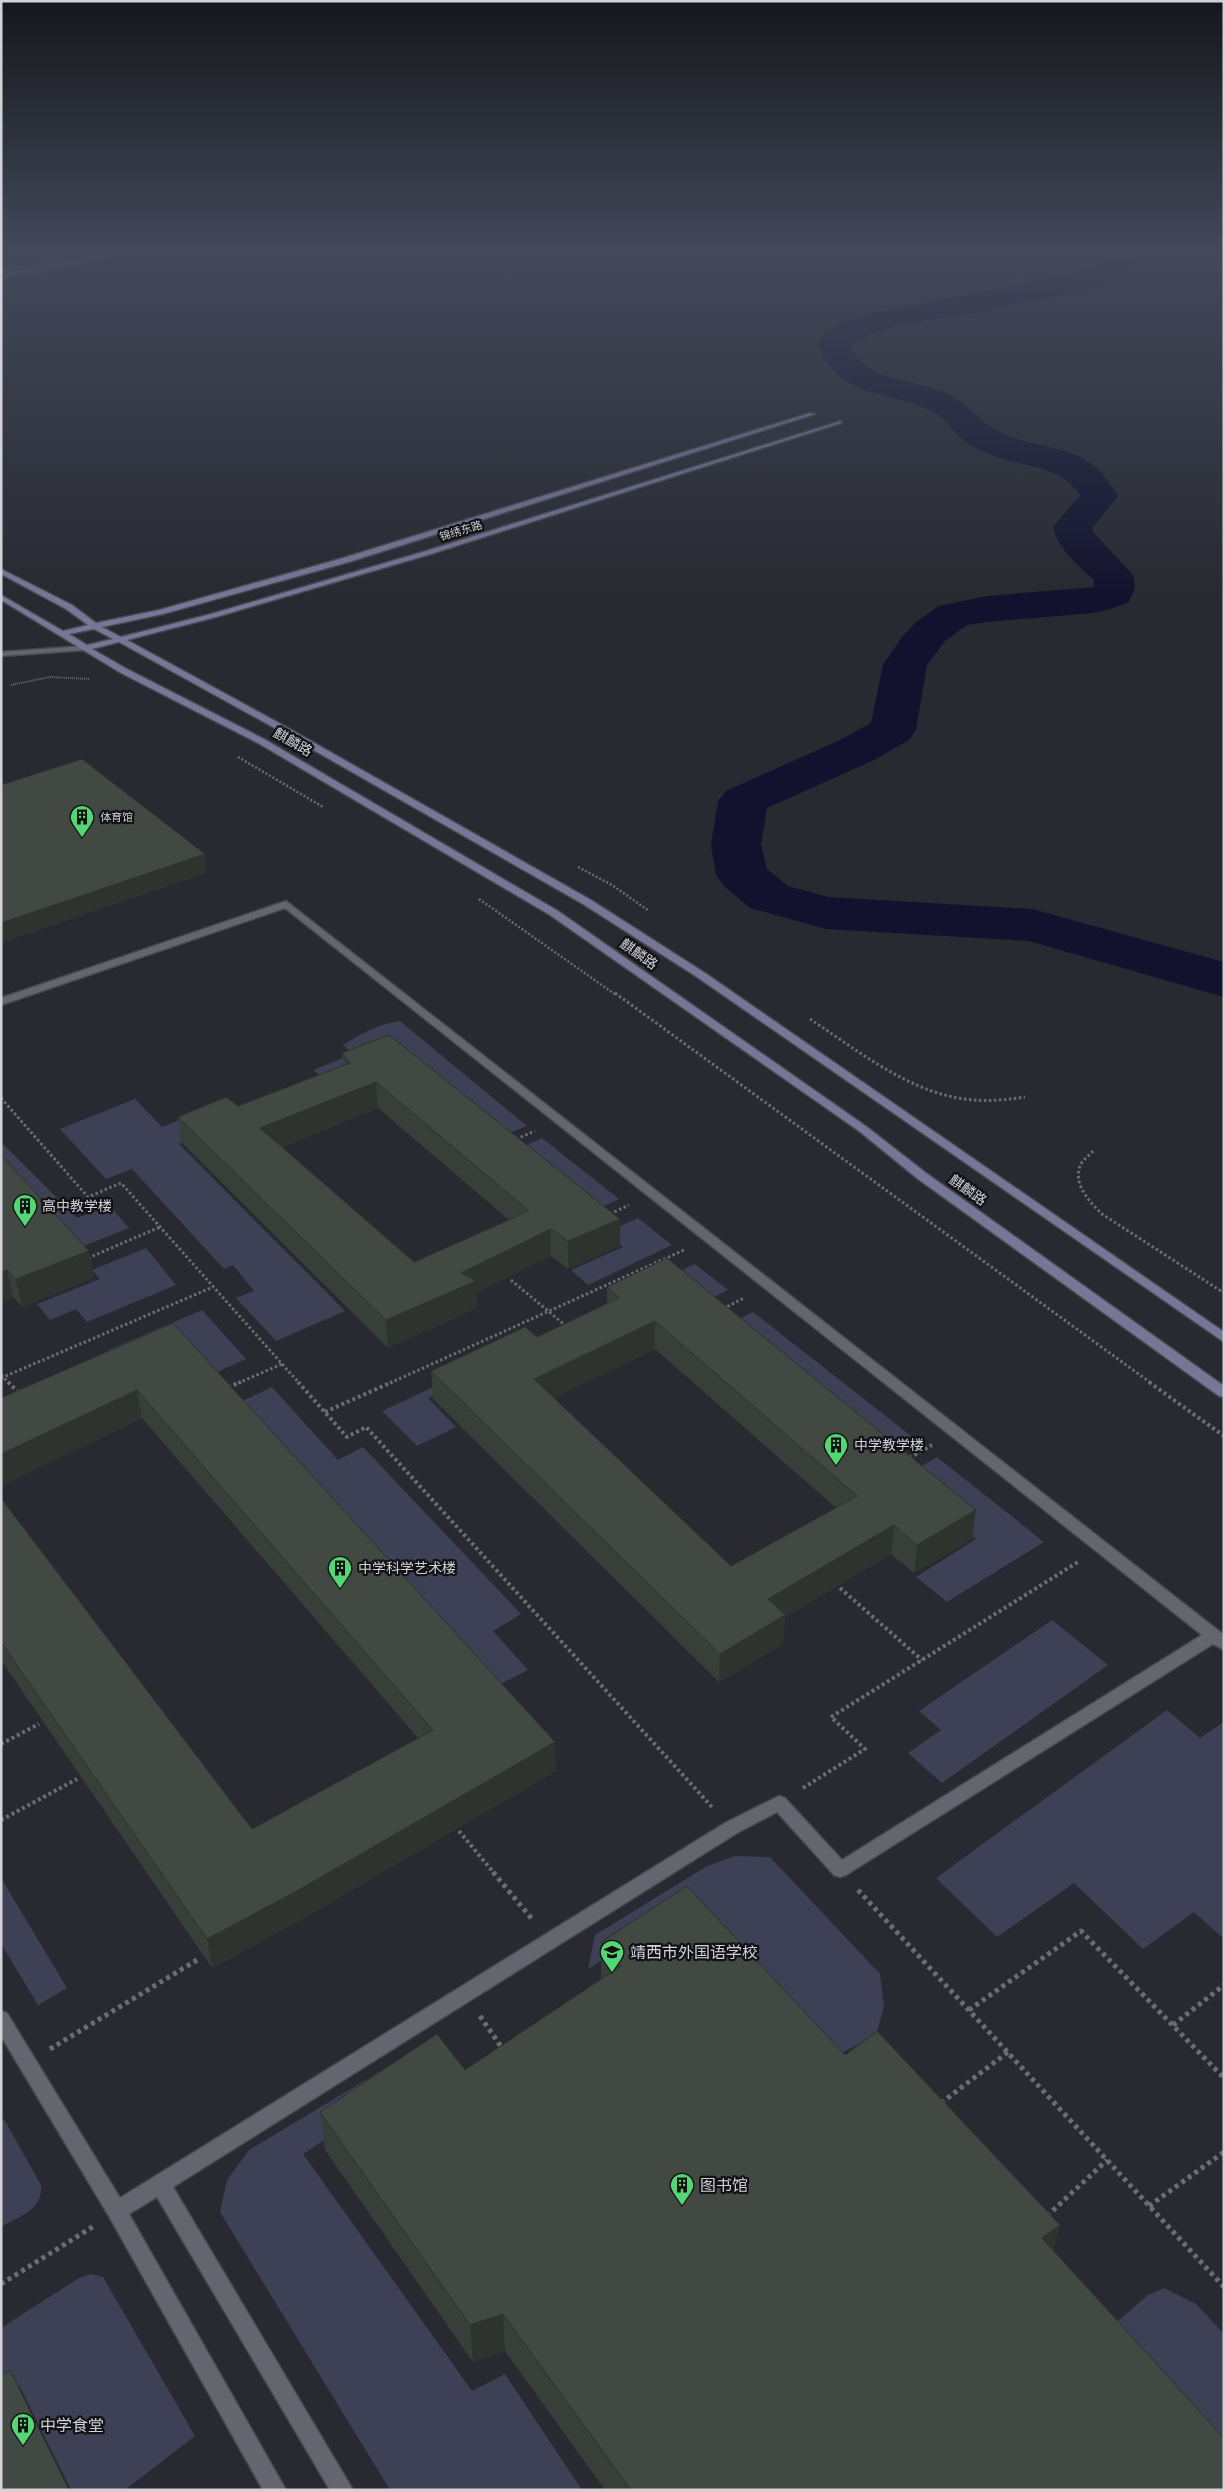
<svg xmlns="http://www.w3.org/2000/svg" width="1225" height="2491" font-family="'Work Sans','Noto Sans SC',sans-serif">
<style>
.green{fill:#3e4055}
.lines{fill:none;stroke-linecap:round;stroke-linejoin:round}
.river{fill:#13122e;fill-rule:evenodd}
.lane-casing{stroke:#47474e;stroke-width:3}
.street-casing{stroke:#47474e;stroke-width:3}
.secondary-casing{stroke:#47474e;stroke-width:3}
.path-far4{stroke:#6c6d73;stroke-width:2;stroke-dasharray:1 1;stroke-linecap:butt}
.path-far3{stroke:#6c6d73;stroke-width:2.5;stroke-dasharray:2 2;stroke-linecap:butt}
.path-far2{stroke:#6c6d73;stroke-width:3;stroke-dasharray:2.5 2.5;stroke-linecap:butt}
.path-far1{stroke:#6c6d73;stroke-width:4;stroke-dasharray:3 3;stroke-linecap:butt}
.path{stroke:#6c6d73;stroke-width:5;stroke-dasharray:4 4;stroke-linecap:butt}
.lane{fill:#64656f;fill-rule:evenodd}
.street{fill:#64656f;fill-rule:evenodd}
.secondary{fill:#767797;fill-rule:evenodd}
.wall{fill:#383f39;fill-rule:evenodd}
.shaded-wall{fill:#2e332e}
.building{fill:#414942;stroke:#2e332e;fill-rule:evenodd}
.labels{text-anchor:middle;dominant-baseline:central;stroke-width:4.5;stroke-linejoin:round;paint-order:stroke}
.far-street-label{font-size:11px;fill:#d2d3d8;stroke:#121216}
.far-poi-label{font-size:11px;fill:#d2d3d8;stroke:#121216;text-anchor:start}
.street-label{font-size:14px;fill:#d2d3d8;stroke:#121216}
.poi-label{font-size:14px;fill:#d2d3d8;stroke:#121216;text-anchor:start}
.near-poi-label{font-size:16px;fill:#d2d3d8;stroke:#121216;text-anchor:start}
</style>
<rect width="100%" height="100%" fill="#282931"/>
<path class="green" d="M1,249h121l-113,22 28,-4 5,-4 -8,-7 -33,-2z
M400,1021l127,105 -34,14 -163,-57 -17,-13 40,-16 -10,-9c19,-12 35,-21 57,-24z
M135,1099l27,28 47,-19 14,16 -44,20 166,167 -69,30 -40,-43 18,-7 -21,-26 -9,4 -92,-100 -26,10 -46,-50z
M542,1138l77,61 -34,16 -76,-62z
M1,1142l76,76 33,-12 19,22 -55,22 -73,-79z
M638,1218l34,27 -84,40 -17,-15 52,-23 -16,-15z
M146,1248l30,37 -89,37 -11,-13 -26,11 -13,-16 63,-25 -8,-9z
M695,1264l33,26 -34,17 -77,-6z
M202,1310l44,49 -42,19 -78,-8 -18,-20z
M753,1312l162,127 -35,21 -160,-131z
M474,1368l6,5 -52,25 28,29 -39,19 -35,-35z
M272,1387l66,73 25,-13 158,167 -28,17 35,39 -39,20 -257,-284z
M937,1457l107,85 -97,60 -31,-25 60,-38 -75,-61z
M1052,1620l56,45 -166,118 -34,-30 33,-23 -22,-19z
M1167,1710l33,28 24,-16v217l-30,-27 -51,37 -69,-66 -77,54 -61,-59z
M735,1856l35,1 110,117 4,33 -8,28 -34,18 -145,-154 -109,70 7,-34 112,-69z
M1,1878l66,110 -29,17 -37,-61z
M399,2060l37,8 -133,86 169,237 33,-17 77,116h-192l-170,-278 7,-32 22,-30z
M4,2119l37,66c2,25 -21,31 -40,42v-106z
M91,2274l12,3 92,159 -70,54h-54l-52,-105 -18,11v-68l78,-50z
M1164,2288l32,16 28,30v124l-119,-126 43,-37z"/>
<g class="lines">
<path class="river" d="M1122,249h29c-24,35 -61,40 -99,48 -29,5 -57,12 -86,17 -40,7 -81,9 -116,32 16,36 65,33 96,47 21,9 32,28 52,38 29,17 70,13 96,35 10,8 17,19 24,30l-26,32 1,4 40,43 2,13 -7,15 -21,7 -15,3 -105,9 -20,3 -22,16 -18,24 -11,65 -7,10 -35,20 -107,48 -6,37 6,24 21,17 40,11 204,12 192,53v35l-195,-56 -203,-12 -76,-21 -26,-22 -8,-11 -5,-30 7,-44 8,-10 114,-51 31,-17 12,-58 19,-28 13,-14 24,-17 48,-10 107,-9v-7c-16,-15 -36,-31 -41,-53l27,-32c-20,-31 -61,-28 -91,-41 -12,-5 -24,-11 -32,-20 -7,-7 -13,-16 -22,-21 -47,-26 -94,-10 -118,-70 11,-16 34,-23 52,-29l211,-41 29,-12z"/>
<g class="lane-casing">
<path id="lane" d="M32,265l-2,3 -29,4v-4z
M286,901l938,734v15l-11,-6 -367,231 -6,2 -6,-2 -57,-63 -40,21 -564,354 180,303h-23l-173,-293 -28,17 157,276h-23l-153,-272 -109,-182v-25l6,2 113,185 605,-375 54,-27 6,2 57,62 360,-225 -917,-727 -284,97v-7z"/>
</g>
<g class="street-casing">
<path id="street" d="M127,249h11l-76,18 -61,11v-4z
M84,646h3v4l-86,6v-4z"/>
</g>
<g class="secondary-casing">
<path id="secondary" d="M810,413l5,1 -466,148 -186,52 -61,13 19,10 90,-23 215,-63 415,-130v2l-410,131 -215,63 -89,23 161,88 303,172 114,73 519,359v10l-527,-365 -114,-73 -301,-172 -163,-90 -27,7 35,20 137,70 294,172 309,216 59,46 298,213v11l-5,-1 -301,-217 -59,-48 -309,-216 -292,-172 -137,-70 -120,-73v-5l62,36 25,-6 -22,-16 -65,-35v-5l71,36 24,18 63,-13 184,-52zM94,629l19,10 -26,6 -18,-11z"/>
</g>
<path class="path-far4" d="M11,685l39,-8 39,2"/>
<path class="path-far3" d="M238,757l85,50
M578,867l34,18 37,26
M479,899l137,96"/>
<path class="path-far2" d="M615,993l536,390
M810,1019c47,31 97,72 154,80 21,3 41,1 61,-2
M1,1098l87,99 33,-14 178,200
M516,1139l19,-8
M1093,1151c-4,5 -11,9 -13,15 -7,19 10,36 22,48l122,79
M610,1214l19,-9
M88,1258l72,-31
M511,1280l55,46
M723,1309l21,-11
M1,1375l8,8
M1,1378l212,-91
M238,1383l44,-19
M390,1383l294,-133"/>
<path class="path-far1" d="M8,1382l12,12
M298,1382l49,55 19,-10 346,380
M1149,1382l75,54
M228,1387l13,-5
M325,1412l67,-30
M909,1458l23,-13
M840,1588l82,72
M1,1744l38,-20
M803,1788l62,-39 -34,-32 247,-155
M1,1820l76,-41
M459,1831l35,42"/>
<path class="path" d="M493,1872l39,47
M858,1890l366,397
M969,2010l112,-79 143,147
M480,2016l22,32
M1173,2025l51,-40
M50,2049l147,-89
M941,2103l67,-51
M1149,2206l75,-54
M1047,2216l60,-56
M1,2284l93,-58"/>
<use href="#lane" class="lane"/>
<use href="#street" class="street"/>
<use href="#secondary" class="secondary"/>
</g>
<path class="wall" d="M342,1053l278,193 -52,23 -17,-13 -75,37 1,15 -89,40 -206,-205 -4,-26 60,-11 105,-40zM378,1108l131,112 -95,42 -132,-115z
M1,1155l93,123 -72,29 -9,-10 -12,5z
M607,1287l369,223 -4,29 -58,34 -23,-19 -106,63 -2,27 -64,38 -286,-283 -2,-28 106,-34 70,-34zM655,1349l181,159 -105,58 -177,-168z
M173,1323l383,448 -257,150 -87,47 -211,-308v-162l251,331 166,-91 -276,-320 -141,68v-88z
M601,1942l244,113 209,196 170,239h-619l-100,-139 -32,11 -148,-212 -5,-38 145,-42 136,-91z"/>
<path class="shaded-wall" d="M205,854l2,19 -206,70v-20z
M376,1082l2,26 -115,46 -3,-26z
M620,1219v27l-52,23v-28z
M551,1229v27l-75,37 1,15 -89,40 -2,-28 75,-47z
M89,1251l5,27 -72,29 -6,-28z
M7,1270l6,27 -12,5v-30z
M655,1321v28l-120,58 -1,-28z
M137,1390l5,28 -141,68v-32z
M976,1510l-4,29 -58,34 3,-28z
M894,1525l-3,29 -106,63 -2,27 -64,38 1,-28 48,-55z
M555,1742l1,29 -257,150 -87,47 -5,-29z
M1060,2225l-9,38 -9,-25z
M503,2314l2,37 -32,11 -3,-37z"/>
<path class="building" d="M82,759l123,95 -204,69v-138z
M389,1035l231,184 -52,22 -17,-12 -90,44 15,8 -90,39 -208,-203 48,-20 12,9 112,-43 -8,-10zM376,1082l153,129 -115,51 -154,-134z
M1,1155l88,96 -73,28 -9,-9 -6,2z
M667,1258l309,252 -59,35 -23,-20 -126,74 17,16 -65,39 -289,-283 94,-44 12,10 82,-39 -12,-11zM655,1321l202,175 -126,70 -197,-187z
M173,1323l382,419 -260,150 -88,47 -206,-297v-144l251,331 181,-99 -296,-340 -136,64v-56z
M687,1886l158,169 32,-24 183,194 -18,13 182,200v52h-593l-128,-176 -33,11 -150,-213 117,-78 28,36 156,-104 -20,-24z
M10,2370l59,120h-68v-114z"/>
<linearGradient id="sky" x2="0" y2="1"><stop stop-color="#16171b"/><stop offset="0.42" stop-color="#42495a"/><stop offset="1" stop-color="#42495a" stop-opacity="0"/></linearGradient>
<rect width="1225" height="598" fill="url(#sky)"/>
<defs>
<g id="building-pin" transform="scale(1.25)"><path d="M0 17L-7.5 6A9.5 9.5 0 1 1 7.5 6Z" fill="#53d673" stroke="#121216"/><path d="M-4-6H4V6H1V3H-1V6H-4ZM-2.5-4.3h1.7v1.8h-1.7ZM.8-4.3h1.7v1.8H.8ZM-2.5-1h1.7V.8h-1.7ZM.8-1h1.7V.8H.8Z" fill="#111"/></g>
<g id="school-pin" transform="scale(1.25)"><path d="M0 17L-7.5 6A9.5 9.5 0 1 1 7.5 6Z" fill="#53d673" stroke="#121216"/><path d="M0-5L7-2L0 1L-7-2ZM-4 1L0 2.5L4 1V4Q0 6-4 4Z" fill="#111"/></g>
</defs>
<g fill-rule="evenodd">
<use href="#building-pin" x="82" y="817"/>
<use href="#building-pin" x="25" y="1206"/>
<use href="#building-pin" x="836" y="1445"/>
<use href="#building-pin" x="340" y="1568"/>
<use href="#school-pin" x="612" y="1952"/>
<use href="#building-pin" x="682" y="2185"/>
<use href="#building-pin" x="23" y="2425"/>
</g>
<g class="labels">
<g class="far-street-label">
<text transform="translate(461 531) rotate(-17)">锦绣东路</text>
</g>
<g class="far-poi-label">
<text x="100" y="817">体育馆</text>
</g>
<g class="street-label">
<text transform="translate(293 742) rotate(30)">麒麟路</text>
<text transform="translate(639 954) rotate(35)">麒麟路</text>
<text transform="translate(968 1190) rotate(35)">麒麟路</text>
</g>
<g class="poi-label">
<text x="42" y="1206">高中教学楼</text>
<text x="854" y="1445">中学教学楼</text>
<text x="358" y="1568">中学科学艺术楼</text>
</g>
<g class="near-poi-label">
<text x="630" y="1952">靖西市外国语学校</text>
<text x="700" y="2185">图书馆</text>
<text x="40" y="2425">中学食堂</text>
</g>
</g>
<rect width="1225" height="2491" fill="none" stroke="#d2d3d8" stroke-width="5"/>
</svg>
